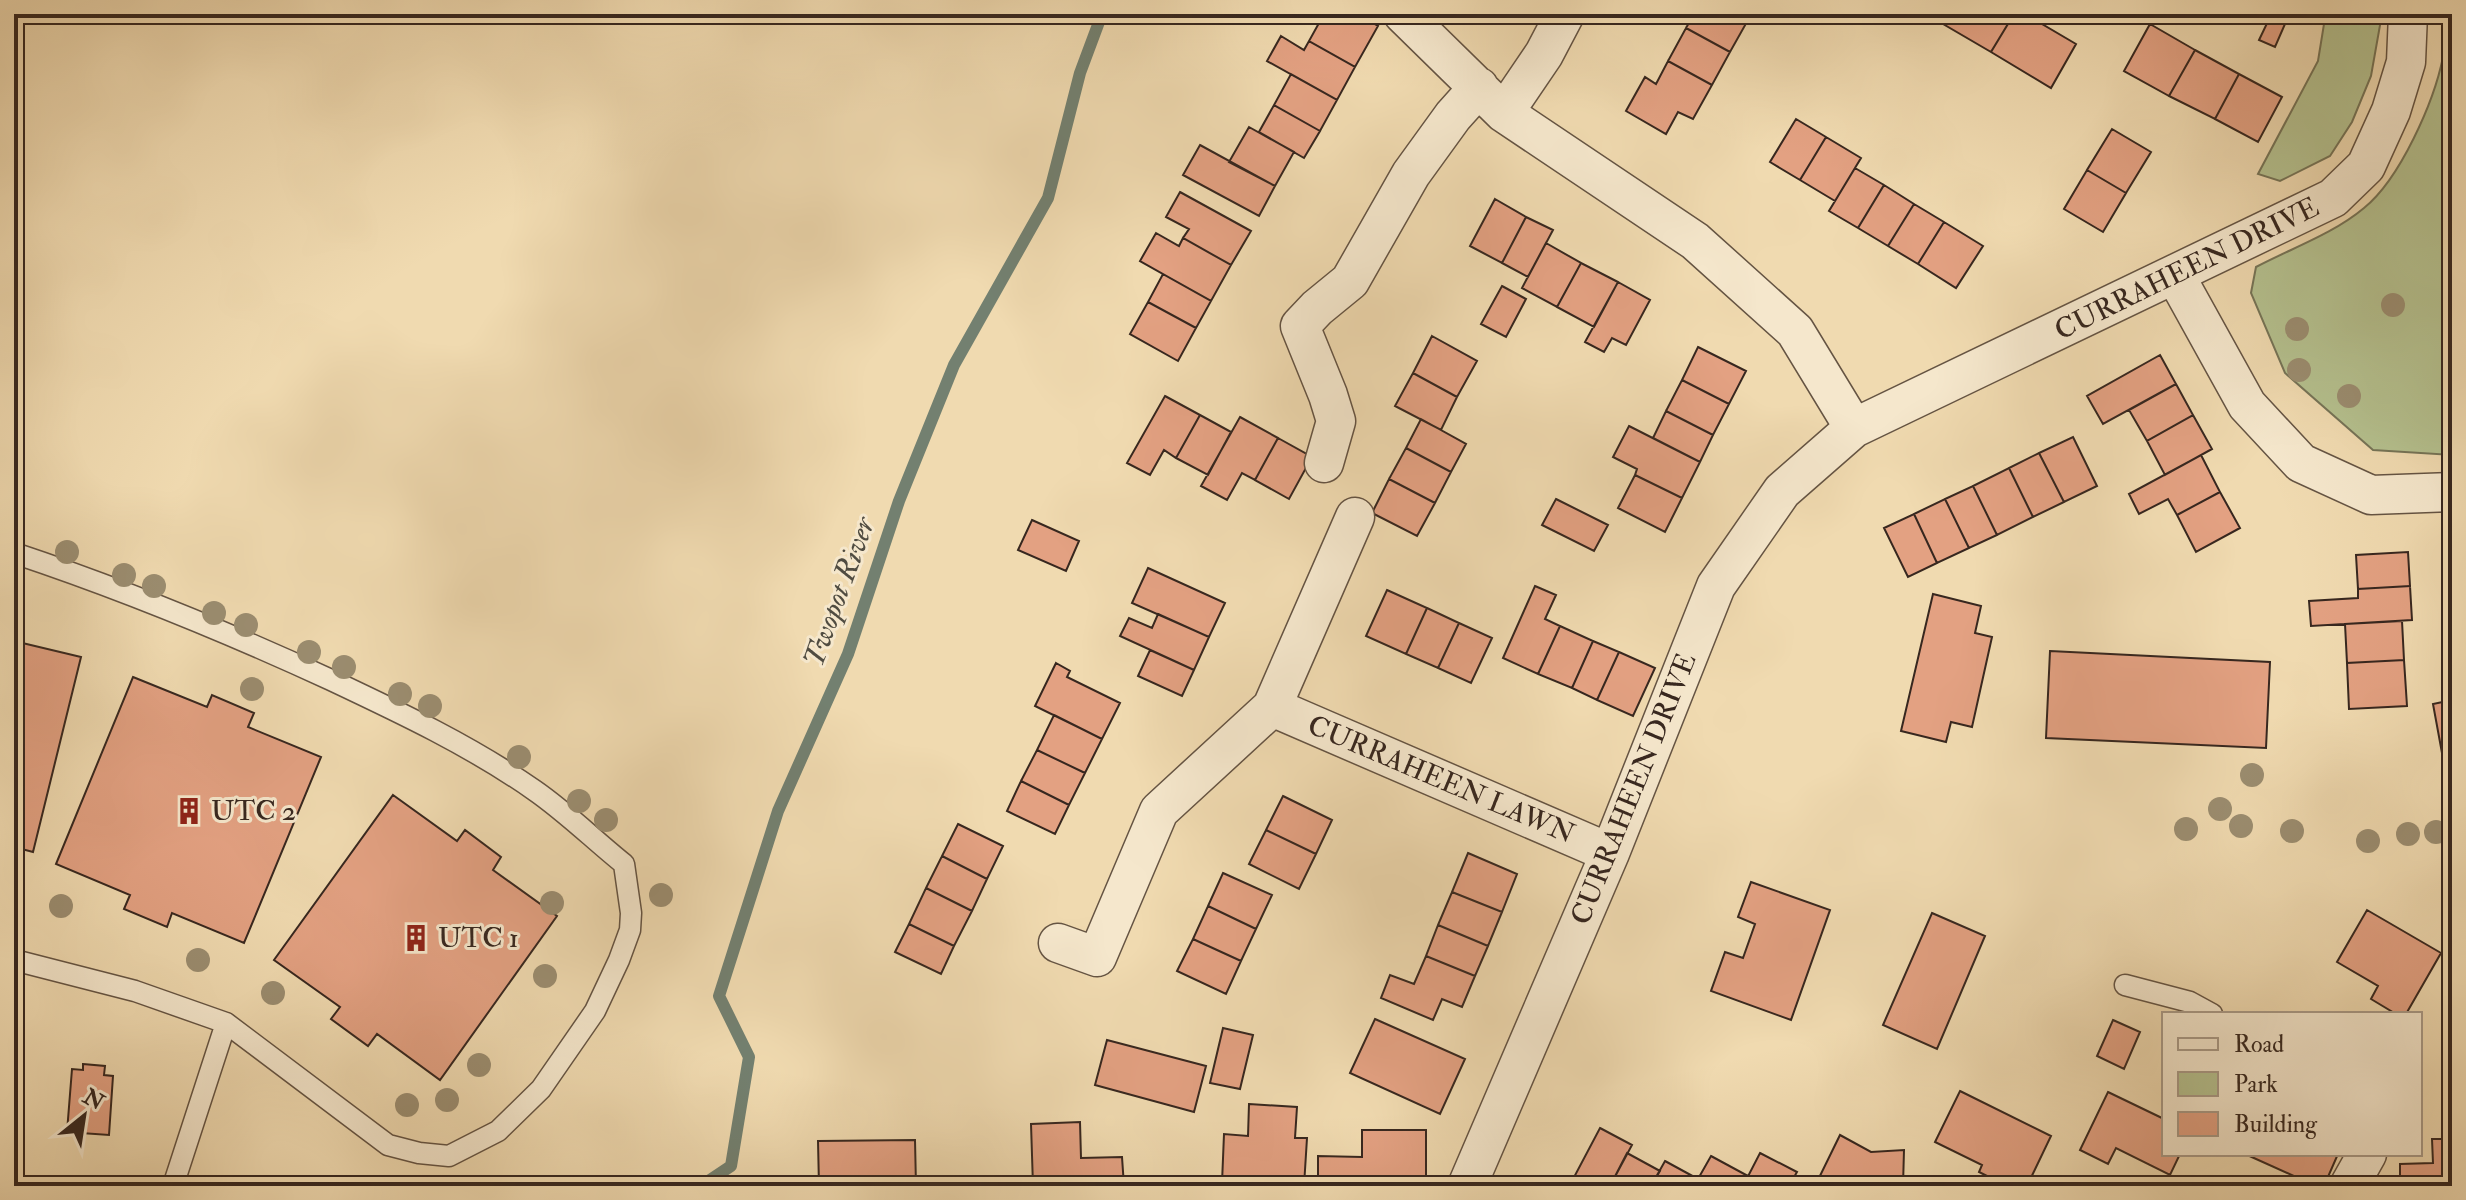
<svg xmlns="http://www.w3.org/2000/svg" width="2466" height="1200" font-family="'IM FELL Double Pica',serif">
<style>
.green{fill:#b5c18f;stroke:#767457;stroke-width:2}
.lines{fill:none;stroke-linecap:round;stroke-linejoin:round}
.stream{stroke:#738070;stroke-width:12}
.building{fill:#e3a182;stroke:#37271f;stroke-width:2}
.lane-casing{stroke:#655443;stroke-width:23}
.street-casing{stroke:#655443;stroke-width:41}
.lane{stroke:#f5e7cc;stroke-width:20}
.street{stroke:#f5e7cc;stroke-width:38}
.tree{fill:#9b8d70}
.labels{text-anchor:middle;dominant-baseline:central;stroke-width:6;stroke-linejoin:round;paint-order:stroke}
.street-label{font-size:28px;fill:#37271f;stroke:#f5e7cc}
.poi-label{font-size:28px;fill:#37271f;stroke:#f5e7cc;text-anchor:start}
.water-label{font-size:30px;font-style:italic;fill:#504c41;stroke:#f5e7cc}
</style>
<rect width="100%" height="100%" fill="#f0dab0"/>
<filter id="stains"><feTurbulence type="fractalNoise" baseFrequency=".0025" numOctaves="4"/><feColorMatrix values="0 0 0 0 .2 0 0 0 0 .09 0 0 0 0 .02 0 0 0 .5 -.17"/></filter>
<radialGradient id="worn" r=".72"><stop offset=".6" stop-color="#630" stop-opacity="0"/><stop offset="1" stop-color="#630" stop-opacity=".3"/></radialGradient>
<path class="green" d="M2329,14h53l-11,62 -19,46 -22,34 -50,25 -22,-7 60,-113 6,-37z
M2449,14h3v441l-79,-5 -88,-77 -34,-80 5,-26c36,-19 77,-33 108,-59 36,-29 70,-106 79,-151 3,-14 4,-29 6,-43z"/>
<g class="lines">
<path class="stream" d="M701,1186l30,-20 18,-109 -30,-61 59,-185 70,-157 51,-153 55,-136 94,-167 32,-125 22,-59"/>
</g>
<path class="building" d="M1324,14h33l21,12 -23,41 -46,-26z
M1694,14h43l11,6 -18,32 -44,-24z
M1926,14h88l-23,38z
M2014,14h11l51,30 -25,44 -60,-36z
M2270,17l15,7 -10,23 -16,-7z
M2150,24l45,26 -26,46 -45,-25z
M1686,28l44,24 -18,33 -44,-24z
M1281,36l23,14 5,-9 46,26 -18,33 -70,-39z
M2195,50l44,24 -24,45 -46,-23z
M1668,61l44,24 -19,34 -15,-7 -12,22 -40,-23 19,-34 11,7z
M1291,74l46,26 -17,31 -46,-26z
M2239,74l43,23 -24,45 -43,-23z
M1274,105l46,26 -16,27 -45,-26z
M1796,119l30,18 -26,43 -30,-18z
M1249,127l45,25 -19,34 -46,-24z
M2112,129l39,23 -25,41 -39,-23z
M1826,137l35,21 -26,43 -35,-21z
M1200,145l75,41 -16,30 -76,-41z
M1855,168l29,17 -26,43 -29,-17z
M2087,170l39,23 -23,39 -39,-23z
M1884,185l30,19 -26,42 -30,-18z
M1180,192l71,39 -20,34 -48,-27 6,-9 -23,-12z
M1495,199l31,18 -24,46 -32,-17z
M1914,204l30,18 -26,42 -30,-18z
M1526,217l27,13 -25,47 -26,-14z
M1944,222l39,24 -27,42 -38,-24z
M1156,233l23,13 4,-8 48,27 -20,36 -71,-40z
M1546,243l35,20 -24,44 -35,-19z
M1581,263l37,19 -24,45 -37,-20z
M1163,274l48,27 -15,27 -48,-26z
M1618,282l32,18 -24,45 -14,-7 -8,14 -19,-10z
M1502,286l24,13 -20,38 -25,-13z
M1148,302l48,26 -18,33 -48,-27z
M1432,336l45,25 -20,36 -44,-24z
M1698,347l48,24 -17,33 -47,-24z
M2160,355l16,29 -73,40 -16,-28z
M1413,373l44,24 -16,33 -46,-24z
M1682,380l47,24 -16,31 -47,-24z
M2176,384l17,31 -46,26 -18,-31z
M1165,396l35,19 -24,43 -12,-8 -14,25 -23,-12z
M1666,411l47,24 -13,27 -47,-24z
M1200,415l31,17 -23,43 -32,-17z
M2193,415l19,34 -47,26 -18,-34z
M1240,417l38,21 -23,42 -13,-7 -15,27 -26,-14z
M1421,419l45,25 -15,28 -45,-24z
M1629,426l71,36 -18,36 -47,-23 2,-6 -24,-12z
M2073,437l24,49 -33,16 -25,-49z
M1278,438l34,19 -23,42 -34,-19z
M1406,448l45,24 -16,31 -46,-24z
M2039,453l25,49 -31,15 -24,-49z
M2201,455l19,37 -43,23 -9,-16 -29,15 -10,-20z
M2009,468l24,49 -36,18 -24,-49z
M1635,475l47,23 -17,34 -47,-24z
M1389,479l46,24 -18,33 -45,-23z
M1973,486l24,49 -28,13 -24,-49z
M2220,492l20,36 -44,24 -19,-37z
M1556,499l52,26 -14,26 -52,-26z
M1945,499l24,49 -32,15 -23,-49z
M1914,514l23,49 -29,14 -24,-49z
M1032,520l47,21 -13,30 -48,-21z
M2408,552l2,34 -52,3 -2,-34z
M1148,568l77,35 -16,34 -77,-34z
M1535,586l21,9 -11,24 15,7 -22,48 -35,-16z
M2410,586l2,34 -101,6 -2,-25 49,-3v-9z
M1387,590l40,18 -21,46 -40,-18z
M1933,594l48,12 -6,27 17,4 -20,90 -21,-5 -5,20 -45,-11z
M1427,608l32,15 -21,45 -32,-14z
M1158,614l51,23 -15,33 -74,-34 9,-18 23,10z
M2402,621l2,39 -57,3 -2,-39z
M1459,623l33,15 -21,45 -33,-15z
M1560,626l33,15 -21,47 -34,-14z
M14,641l67,16 -48,195 -19,-5z
M1593,641l26,11 -22,48 -25,-12z
M1150,650l44,20 -12,26 -44,-20z
M2050,651l220,11 -4,86 -220,-10z
M1619,652l36,16 -22,48 -36,-16z
M2404,660l3,46 -58,3 -2,-46z
M1056,663l14,8 -3,6 53,26 -18,36 -67,-33z
M133,677l74,30 5,-12 42,18 -6,14 73,30 -77,186 -72,-30 -5,14 -43,-18 6,-14 -74,-31z
M2452,700v51l-10,2 -9,-49z
M1054,715l48,24 -17,34 -48,-23z
M1037,750l48,23 -16,32 -48,-24z
M1021,781l48,24 -14,29 -48,-23z
M393,795l64,46 8,-11 36,27 -8,13 64,46 -117,164 -63,-46 -9,12 -37,-27 9,-12 -66,-47z
M1283,796l49,24 -16,34 -50,-24z
M958,824l45,22 -16,33 -45,-23z
M1266,830l50,24 -17,35 -50,-25z
M1468,853l49,21 -15,38 -50,-20z
M942,856l45,23 -15,32 -46,-23z
M1223,873l49,22 -16,34 -48,-23z
M1751,882l79,28 -39,110 -80,-29 14,-39 18,6 12,-34 -17,-7z
M926,888l46,23 -18,35 -45,-22z
M1452,892l50,20 -14,34 -50,-21z
M1208,906l48,23 -15,32 -48,-22z
M2367,910l74,43 -35,61h-10l-25,-15 7,-13 -41,-24z
M1932,913l53,23 -48,113 -54,-24z
M909,924l45,22 -13,28 -46,-22z
M1438,925l50,21 -13,30 -49,-20z
M1193,939l48,22 -15,33 -49,-23z
M1426,956l49,20 -13,31 -20,-8 -9,21 -52,-22 9,-23 24,9z
M1375,1019l90,40 -25,55 -90,-41z
M2113,1020l27,12 -16,37 -27,-13z
M1223,1028l30,7 -13,54 -30,-6z
M1107,1040l99,26 -12,46 -99,-27z
M83,1064l22,2 -1,9 9,1 -4,59 -42,-3 5,-63 11,1z
M1960,1091l91,45 -24,50h-20l-28,-14 3,-7 -47,-23z
M2108,1092l56,27v35h16l-10,21 -54,-27 -8,16 -28,-14z
M1249,1104l48,3 -2,31h12l-3,48 -82,-3 2,-49 24,2z
M1080,1122l1,36 41,-1 2,29h-91l-2,-62z
M1600,1128l32,17 -22,41h-28l-10,-5z
M1362,1130h64v55l-108,-1v-28l44,1z
M1840,1135l31,17 33,-2 -1,36h-88z
M2432,1139h20v47h-52v-22l33,-1z
M915,1140l1,46h-97l-1,-45z
M1627,1153l33,18 -9,15h-41z
M1760,1153l37,19 -8,14h-46z
M2245,1154h93l-14,32h-28l-5,-2 3,-8z
M1711,1156l37,20 -5,10h-49z
M1665,1161l33,18 -4,7h-43z"/>
<g class="lines">
<g class="lane-casing">
<path id="lane" d="M14,553c108,36 213,79 317,127 70,33 140,66 203,110 32,22 60,50 90,74l7,49 -1,17 -11,30 -24,51 -54,78 -43,42 -49,25 -30,-3 -31,-8 -162,-122 -91,-32 -121,-31
M2125,985l65,17 22,12
M173,1186l53,-163"/>
</g>
<g class="street-casing">
<path id="street" d="M1403,14l101,99 191,128 100,90 59,97
M1504,113l40,-59 21,-40
M2175,275l72,130 54,58 70,32 81,-3
M1324,463l12,-42 -8,-26 -28,-69 17,-18 33,-27 61,-107 42,-58 26,-29
M1272,707l83,-190
M1058,943l39,14 62,-146 113,-104 338,146
M1467,1186l143,-333 106,-267 66,-95 72,-63 479,-230 33,-32 25,-55 15,-49 2,-48
M2349,1186l18,-32"/>
</g>
<use href="#lane" class="lane"/>
<use href="#street" class="street"/>
</g>
<g class="tree">
<circle cx="2393" cy="305" r="12"/>
<circle cx="2297" cy="329" r="12"/>
<circle cx="2299" cy="370" r="12"/>
<circle cx="2349" cy="396" r="12"/>
<circle cx="67" cy="552" r="12"/>
<circle cx="124" cy="575" r="12"/>
<circle cx="154" cy="586" r="12"/>
<circle cx="214" cy="613" r="12"/>
<circle cx="246" cy="625" r="12"/>
<circle cx="309" cy="652" r="12"/>
<circle cx="344" cy="667" r="12"/>
<circle cx="252" cy="689" r="12"/>
<circle cx="400" cy="694" r="12"/>
<circle cx="430" cy="706" r="12"/>
<circle cx="519" cy="757" r="12"/>
<circle cx="2252" cy="775" r="12"/>
<circle cx="579" cy="801" r="12"/>
<circle cx="2220" cy="809" r="12"/>
<circle cx="606" cy="820" r="12"/>
<circle cx="2241" cy="826" r="12"/>
<circle cx="2186" cy="829" r="12"/>
<circle cx="2292" cy="831" r="12"/>
<circle cx="2436" cy="832" r="12"/>
<circle cx="2408" cy="834" r="12"/>
<circle cx="2368" cy="841" r="12"/>
<circle cx="661" cy="895" r="12"/>
<circle cx="552" cy="903" r="12"/>
<circle cx="61" cy="906" r="12"/>
<circle cx="198" cy="960" r="12"/>
<circle cx="545" cy="976" r="12"/>
<circle cx="273" cy="993" r="12"/>
<circle cx="479" cy="1065" r="12"/>
<circle cx="447" cy="1100" r="12"/>
<circle cx="407" cy="1105" r="12"/>
</g>
<defs>
<g id="building-bare" transform="scale(2.16)"><path d="M-4-6H4V6H1V3H-1V6H-4ZM-2.5-4.3h1.7v1.8h-1.7ZM.8-4.3h1.7v1.8H.8ZM-2.5-1h1.7V.8h-1.7ZM.8-1h1.7V.8H.8Z" fill="#8f2418" stroke="#f5e7cc" stroke-width="2.5" paint-order="stroke"/></g>
</defs>
<g fill-rule="evenodd">
<use href="#building-bare" x="189" y="811"/>
<use href="#building-bare" x="416" y="938"/>
</g>
<g class="labels">
<g class="street-label">
<text transform="translate(2187 269) rotate(-26)">CURRAHEEN DRIVE</text>
<text transform="translate(1441 780) rotate(23)">CURRAHEEN LAWN</text>
<text transform="translate(1634 789) rotate(-68)">CURRAHEEN DRIVE</text>
</g>
<g class="poi-label">
<text x="211" y="811">UTC 2</text>
<text x="438" y="938">UTC 1</text>
</g>
<g class="water-label">
<text transform="translate(839 592) rotate(-70)">Twopot River</text>
</g>
</g>
<rect width="2466" height="1200" fill="none" stroke="#f0dab0" stroke-width="48"/>
<rect x="16" y="16" width="2434" height="1168" fill="none" stroke="#37271f" stroke-width="4"/>
<rect x="24" y="24" width="2418" height="1152" fill="none" stroke="#37271f" stroke-width="2"/>
<rect x="2162" y="1012" width="260" height="144" fill="#f5e7cc" stroke="#a99a87" stroke-width="2"/>
<rect x="2178" y="1038" width="40" height="12" fill="#f5e7cc" stroke="#a99a87" stroke-width="2"/>
<text x="2234" y="1052" font-size="24" fill="#37271f">Road</text>
<rect x="2178" y="1072" width="40" height="24" fill="#b5c18f" stroke="#a99a87" stroke-width="2"/>
<text x="2234" y="1092" font-size="24" fill="#37271f">Park</text>
<rect x="2178" y="1112" width="40" height="24" fill="#e3a182" stroke="#a99a87" stroke-width="2"/>
<text x="2234" y="1132" font-size="24" fill="#37271f">Building</text>
<g transform="translate(84 1116) rotate(30)" stroke="#f5e7cc" stroke-width="6" paint-order="stroke">
<path d="M0-6L14 30L0 20L-14 30Z" fill="#37271f"/>
<text y="-12" font-size="22" font-weight="bold" text-anchor="middle" fill="#37271f">N</text>
</g>
<rect width="100%" height="100%" filter="url(#stains)"/>
<rect width="100%" height="100%" fill="url(#worn)"/>
</svg>
